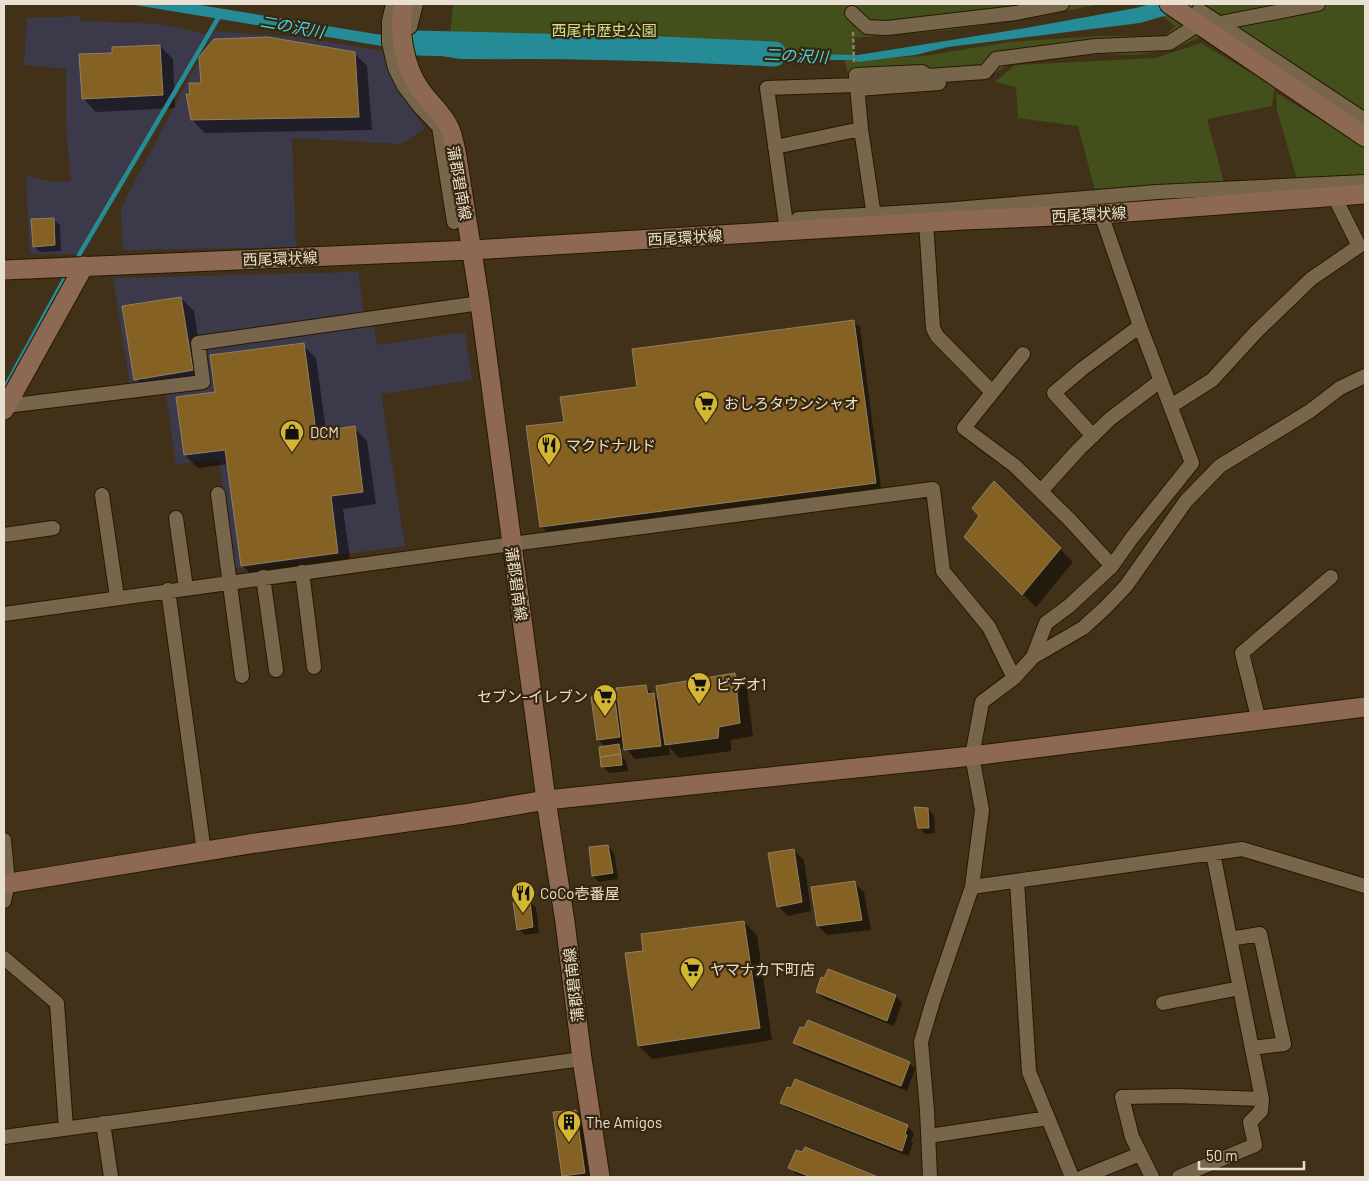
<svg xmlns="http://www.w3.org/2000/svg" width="1369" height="1181" font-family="Barlow,'Noto Sans JP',sans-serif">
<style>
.commercial{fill:#3c394b}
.green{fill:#43501c}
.water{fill:#258b96}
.shadow{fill:#0007;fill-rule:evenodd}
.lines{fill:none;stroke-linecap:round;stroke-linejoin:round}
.stream{stroke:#258b96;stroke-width:4.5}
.river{stroke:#258b96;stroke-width:25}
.building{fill:#856224;stroke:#917f63}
.street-casing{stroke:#271901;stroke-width:16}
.secondary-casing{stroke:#271901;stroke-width:21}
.path{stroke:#8f816d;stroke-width:2.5;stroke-dasharray:4 2.5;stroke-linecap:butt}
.street{stroke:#78664c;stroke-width:14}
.secondary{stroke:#8d6954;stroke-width:19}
.labels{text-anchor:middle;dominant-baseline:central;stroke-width:4.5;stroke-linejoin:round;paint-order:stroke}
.park-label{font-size:15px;fill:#c9e287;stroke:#36270e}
.street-label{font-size:15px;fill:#eae0d1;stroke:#36270e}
.poi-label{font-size:15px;fill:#eae0d1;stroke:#36270e;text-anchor:start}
.water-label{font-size:16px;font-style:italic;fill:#46d5e5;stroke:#36270e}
</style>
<rect width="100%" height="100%" fill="#413118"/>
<path class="commercial" d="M80,16l1,5 80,3 45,10 -130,220h-46l-4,-78 26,6 19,-1 -5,-56v-56l-42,-4 3,-47z
M214,31l93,7 80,14 10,31 10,20 18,25 -15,11 -10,5 -108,-6 4,109 -173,3 -2,-42z
M358,272l7,51 8,-1 4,23 88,-13 7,48 -91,14 24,152 -171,23 -15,-110 -43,5 -12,-83 -34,5 -17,-108z"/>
<path class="green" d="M453,4h647l-64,13 -86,13 -97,8 1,20 -406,-1z
M1148,4h217v183l-65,3 -23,-80 -1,-17 53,32 -54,-38 -3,19 -65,13 16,60 -2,14 -123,9 -20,-76 -60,-8 -2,-31 -21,-5 20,-17 141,-7 45,-15 67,40 -13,-11 -54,-35 -28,12 -39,6 -33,-1 -88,7 -25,17 -138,3 -6,-21 80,-4 85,-14 90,-6h66l10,-10z"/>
<path class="water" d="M129,4h65l267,44 397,7 162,-26 116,-21 14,-4h49l-11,5 -48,14 -192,24 -33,8 -58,7 -1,-2 -396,-1z"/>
<path class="shadow" d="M160,46l13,13 2,49 -79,4 -13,-14 30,-44z
M354,53l13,13 5,64 -167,3 -13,-13 -1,-24 11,-12z
M53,219l7,6 1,26 -21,1 -6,-6z
M181,298l13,13 11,72 -56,9 -13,-13zM199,368v2l-55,9v-2z
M853,321l7,6 21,162 -334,44 -6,-7 97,-138z
M303,345l13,13 10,73 28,-3 13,13 9,63 -33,5 8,57 -96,12 -13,-13 -14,-101 -30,4 -13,-13 31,-62z
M994,483l79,79 -37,45 -71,-70 15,-21z
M734,675l13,13 6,48 -22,4v11l-52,7 -10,-11 1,8 -35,4 -10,-12 -4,1 2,10 3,3 2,10 -19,2 -6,-7 3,-19 -8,-7 16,-45 5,5 26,-14 15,16z
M928,809l6,6 1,18 -10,1 -6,-7z
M608,846l6,7 4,26 -19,3 -6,-6 -2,-28z
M794,851l10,9 7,51 -23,5 -9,-9 -10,-53z
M854,883l10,9 7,38 -44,5 -9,-9z
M530,902l6,6 3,25 -14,2 -7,-6z
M744,922l13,13 15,105 -120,19 -13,-13 6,-93z
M829,970l67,26 6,7 -8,23 -71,-28 -6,-6z
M795,1043l114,20 6,6 -8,22 -106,-42z
M782,1102l125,24 7,7 -3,8 2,2 -5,13 -120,-48z
M576,1111l6,6 9,60h-26l-2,-1z
M806,1148l69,29h-70l-9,-3 -6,-7z"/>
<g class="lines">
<path class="stream" d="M79,255l141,-240
M4,389l63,-115"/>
<path class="river" d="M417,43l244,6 113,5"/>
</g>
<path class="building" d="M268,37l87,15 4,65 -168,3 -5,-26h4l-1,-11h12l-2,-26 15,-18z
M160,45l3,50 -81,4 -3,-45 33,-1v-6z
M54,218l1,27 -22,2 -2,-28z
M181,297l12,73 -59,10 -12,-74z
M854,320l22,163 -336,44 -14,-101 38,-4 -4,-25 77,-10 -5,-38z
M304,343l12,89 39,-6 8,66 -32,4 7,57 -97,13 -16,-116 -41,5 -8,-58 39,-5 -5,-37z
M994,481l67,67 -39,47 -58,-58 15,-21 -7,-8z
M735,673l5,50 -21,4 -1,11 -53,7 -9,-59z
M646,685l2,9 6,-1 7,53 -37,4 -8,-62z
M614,693l6,44 -23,3 -6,-43z
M619,744l2,10 -21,3 -1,-10z
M621,754l1,11 -21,2 -1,-10z
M914,807l14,1 1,20h-11z
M608,845l5,28 -21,3 -3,-29z
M794,849l8,53 -25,5 -9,-54z
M855,881l7,39 -45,6 -6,-39z
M530,901l3,26 -16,3 -4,-28z
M744,921l16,107 -122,18 -13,-93 18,-2 -2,-17z
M828,969l68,26 -9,26 -71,-29 5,-15 3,1z
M808,1020l102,42 -9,24 -108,-43 7,-16 4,1z
M795,1079l113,46 -3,9 2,1 -5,16 -122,-48 7,-16 4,1z
M576,1110l9,63 -23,3 -9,-64z
M805,1147l73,30h-67l-23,-9 8,-18 6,2z"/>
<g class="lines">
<g class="street-casing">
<path id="street" d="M393,4l-4,17v22l6,25 9,18 16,21 19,20 15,95
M1199,10l166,110
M852,13l15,14 20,1 129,-15 46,-9
M1220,23l98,-19
M410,27l6,-23
M857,89l82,-6
M775,147l86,-18
M798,219l145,-9 214,-18 208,-10
M926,222l7,106 4,8 55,56
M875,223l-14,-94 -5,-54 66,-3 6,4 57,-4 11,-13 100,-13 73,-3 25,-16
M787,231l-20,-143 90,-3
M1023,354l-59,74 51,38 55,54 42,46
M6,406l197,-24 -5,-39 282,-40
M1171,406l41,-26 44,-48 55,-53 48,-33 -25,-50
M1093,436l-39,-43 28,-24 58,-43
M1041,491l38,-42 31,-30 50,-38
M218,494l24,182
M102,495l15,102
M176,518l10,70
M4,535l49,-7
M302,572l12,95
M263,577l13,93
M168,590l36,262
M4,614l508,-70 421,-55 10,82 46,56 25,51
M1033,657l13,-34 23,-17 43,-40 19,-27 61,-76 -52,-137 -39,-112
M1259,721l-17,-68 89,-76
M4,840l4,43 -4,18
M1017,881l12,191 19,46
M972,887l270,-38 123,37
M1230,939l30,-5 24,110 -32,4
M4,958l53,45 9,125
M1163,1003l77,-15
M103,1123l8,54
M929,1136l119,-18 24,59
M4,1137l578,-78
M930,1177l-3,-67 -6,-68 12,-41 39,-114 10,-77 -10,-54 10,-54 32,-24 19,-21 50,-29 23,-21 20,-21 60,-85 34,-35 90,-55 30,-23 25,-12
M1083,1177l57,-23
M1152,1177l-20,-40 -10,-40 55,-1 85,3
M1179,1177l76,-32 -5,-23 11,-11 1,-12 -49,-246"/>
</g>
<g class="secondary-casing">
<path id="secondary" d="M404,4c-7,25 1,64 16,85 9,14 23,24 30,40 3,7 4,15 6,22l24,152 66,497 19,122 17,137 18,118
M1169,4l196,133
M4,270l468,-20 492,-30 137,-6 264,-20
M4,410l80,-144
M4,884l252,-41 208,-29 82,-14 426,-44 393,-49"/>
</g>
<path class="path" d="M853,32l1,30"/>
<use href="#street" class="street"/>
<use href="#secondary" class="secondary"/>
</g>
<defs>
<g id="supermarket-pin" transform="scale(1.25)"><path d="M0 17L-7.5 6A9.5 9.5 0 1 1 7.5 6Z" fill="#d4b635" stroke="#36270e"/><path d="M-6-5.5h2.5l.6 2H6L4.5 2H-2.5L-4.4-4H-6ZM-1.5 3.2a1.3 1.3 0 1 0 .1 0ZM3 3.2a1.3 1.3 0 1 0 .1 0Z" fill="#111"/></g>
<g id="shop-pin" transform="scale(1.25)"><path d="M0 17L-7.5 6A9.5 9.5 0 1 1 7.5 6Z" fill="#d4b635" stroke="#36270e"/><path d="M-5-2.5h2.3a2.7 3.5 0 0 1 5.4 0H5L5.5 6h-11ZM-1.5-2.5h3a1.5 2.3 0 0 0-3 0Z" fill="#111"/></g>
<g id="restaurant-pin" transform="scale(1.25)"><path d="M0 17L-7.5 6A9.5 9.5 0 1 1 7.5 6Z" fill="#d4b635" stroke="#36270e"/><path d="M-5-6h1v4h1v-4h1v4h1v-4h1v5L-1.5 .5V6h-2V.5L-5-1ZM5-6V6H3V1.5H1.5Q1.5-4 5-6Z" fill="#111"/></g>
<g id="building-pin" transform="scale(1.25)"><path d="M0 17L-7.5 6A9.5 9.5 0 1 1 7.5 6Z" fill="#d4b635" stroke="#36270e"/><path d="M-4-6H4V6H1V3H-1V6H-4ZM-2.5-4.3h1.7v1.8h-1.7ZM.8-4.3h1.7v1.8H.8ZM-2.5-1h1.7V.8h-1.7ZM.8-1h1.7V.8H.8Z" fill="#111"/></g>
</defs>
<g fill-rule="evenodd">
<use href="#supermarket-pin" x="706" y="403"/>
<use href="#shop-pin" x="292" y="432"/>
<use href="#restaurant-pin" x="549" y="445"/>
<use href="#supermarket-pin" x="699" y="684"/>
<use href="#supermarket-pin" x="605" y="696"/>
<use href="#restaurant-pin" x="523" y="893"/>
<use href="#supermarket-pin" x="692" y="969"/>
<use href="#building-pin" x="569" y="1122"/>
</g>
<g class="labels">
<g class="park-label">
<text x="604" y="30">西尾市歴史公園</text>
</g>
<g class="street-label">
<text transform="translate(460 183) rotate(80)">蒲郡碧南線</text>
<text transform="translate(1089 214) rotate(-3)">西尾環状線</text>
<text transform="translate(685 237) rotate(-3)">西尾環状線</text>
<text transform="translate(280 258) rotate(-2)">西尾環状線</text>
<text transform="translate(517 584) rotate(82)">蒲郡碧南線</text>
<text transform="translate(573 985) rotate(-97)">蒲郡碧南線</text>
</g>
<g class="poi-label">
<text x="724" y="403">おしろタウンシャオ</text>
<text x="310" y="432">DCM</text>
<text x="566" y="445">マクドナルド</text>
<text x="716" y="684">ビデオ1</text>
<text x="588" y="696" text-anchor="end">セブン-イレブン</text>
<text x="540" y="893">CoCo壱番屋</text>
<text x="710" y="969">ヤマナカ下町店</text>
<text x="586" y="1122">The Amigos</text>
</g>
<g class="water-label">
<text transform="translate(292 26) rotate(10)">二の沢川</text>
<text transform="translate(796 55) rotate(3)">二の沢川</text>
</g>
</g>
<rect width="1369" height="1181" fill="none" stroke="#eae0d1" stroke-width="10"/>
<path d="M1199 1161v8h105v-8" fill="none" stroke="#eae0d1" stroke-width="2.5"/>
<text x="1206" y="1161" font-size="15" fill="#eae0d1" stroke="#36270e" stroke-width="4" paint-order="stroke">50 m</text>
</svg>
